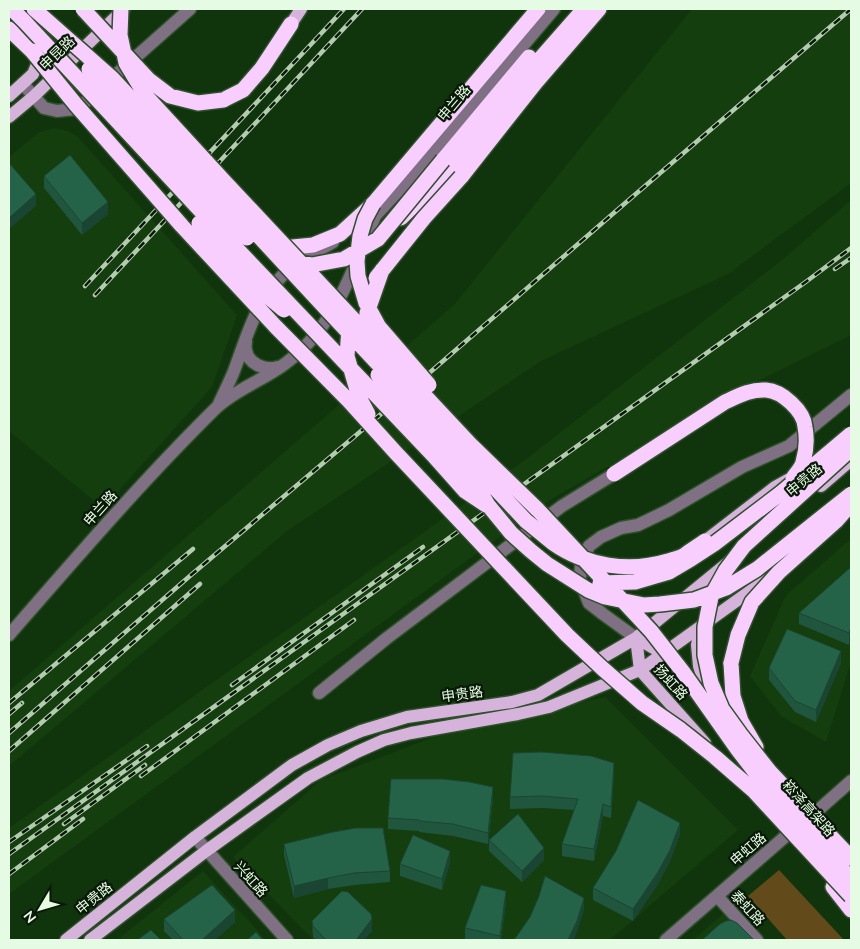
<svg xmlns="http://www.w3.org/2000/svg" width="860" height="949" font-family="Mulish,'Noto Sans SC',sans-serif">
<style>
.built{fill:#143e0e}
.green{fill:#624a1a}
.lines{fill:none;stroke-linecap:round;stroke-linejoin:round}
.minor-casing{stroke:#2e512a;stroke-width:15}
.major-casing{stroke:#2e512a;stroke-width:15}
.highway-casing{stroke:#2e512a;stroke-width:18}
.minor{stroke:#807083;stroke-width:12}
.major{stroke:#d6b3db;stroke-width:12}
.highway{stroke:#f8ceff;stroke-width:15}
.rail-casing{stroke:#b3ccb0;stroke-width:4.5}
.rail{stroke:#091907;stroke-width:2.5;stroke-dasharray:8;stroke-linecap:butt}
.highway-bridge-casing{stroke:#2e512a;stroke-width:18;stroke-linecap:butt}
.highway-bridge{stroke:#f8ceff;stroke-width:15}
.wall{fill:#20553e}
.shaded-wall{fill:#1a4532}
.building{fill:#256348;stroke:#1a4532}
.labels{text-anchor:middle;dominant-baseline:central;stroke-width:4.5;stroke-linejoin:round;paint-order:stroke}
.street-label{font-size:14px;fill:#e6fbe3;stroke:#091907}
</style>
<rect width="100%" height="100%" fill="#10350c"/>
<path class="built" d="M692,9h159v174l-123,91 -187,87 -254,170 -278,235v-75l445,-386z
M53,128l15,3 10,6 159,178 -25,72 -109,121 -94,-77v-274l29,-24z
M851,200v135l-97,48 -201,115 -544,396v-66l516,-368 257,-200z
M851,539v123l-25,80 -45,-26 -31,-40 36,-81z
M605,697l133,133 -128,110h-297l-80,-83 88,-77 126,-48z
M203,871l63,69h-149z
M725,912l26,28h-58z"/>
<path class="green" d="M779,870l65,70h-57l-39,-44z"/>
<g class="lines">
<g class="minor-casing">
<path id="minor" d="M23,84l21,24 13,3 18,-2 16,-11 11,-11 88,-78
M369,220l6,-4 39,-42 140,-165
M246,341c0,3 -1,6 0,9 2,14 19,21 32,17
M218,406c5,-11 11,-23 16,-35 12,-32 22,-70 48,-95 15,-14 34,-24 51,-34
M9,635c67,-77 134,-155 207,-227 20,-19 48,-28 70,-45 49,-36 67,-93 89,-147
M636,638l-33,-24 -14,-11 -9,-23 1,-17 8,-17 12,-9 20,-9 17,-3 31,-15 73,-43 47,-21 62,-51
M319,693l68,-55 175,-132 52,-32
M195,837l92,103
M717,896l40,44
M666,940l121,-105 20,-15 44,-39"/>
</g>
<g class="major-casing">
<path id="major" d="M291,24l10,-15
M9,96l24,-22 5,-12v-9
M9,117l25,-21 90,-87
M821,486l30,-26
M705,541l70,-54 18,-10
M700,628l-3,17 2,21 13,42
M636,638l4,32 65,73
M636,638l28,16 3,4
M66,940l129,-103 97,-72 36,-20 33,-14 46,-14 105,-15 26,-7 98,-57 94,-77
M90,940l116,-89 102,-73 49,-26 27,-12 27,-7 107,-19 31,-7 91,-37 131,-94"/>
</g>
<g class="highway-casing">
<path id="highway" d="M9,29l23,22
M223,100l20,-10 19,-22 29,-44
M443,160l86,-103
M461,177l75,-95 63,-73
M401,218l51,-50 74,-93 58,-66
M277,247l5,1 31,-3 27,-11 33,-30 165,-195
M731,663l2,33 8,25 15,26
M833,887l18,23"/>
</g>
<use href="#minor" class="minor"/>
<use href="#major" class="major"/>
<use href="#highway" class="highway"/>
<g class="rail-casing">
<path id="rail" d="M835,269l16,-11
M85,286l259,-277
M95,295l267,-286
M232,685l191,-138
M9,703l184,-154
M9,714l13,-11
M9,733l182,-158 229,-194 203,-176 228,-196
M9,751l191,-167
M141,776l213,-156
M64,824l81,-59
M9,842l138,-96
M9,854l798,-573 44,-33
M9,874l74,-55"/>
</g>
<use href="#rail" class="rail"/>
<g class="highway-bridge-casing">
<path id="highway-bridge" d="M12,9l13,13 173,186 235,247 32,36 21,14
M34,9l78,69 218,235 196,208c9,7 18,15 27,22 33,23 76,30 115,18 6,-2 13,-3 18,-7 6,-4 13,-9 19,-13
M83,9l66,71 21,16 28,7 25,-3
M121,9l-1,26 6,28 20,33 78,85 248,265 66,64 113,121 32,41 55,78 24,31 89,98
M32,51l44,54 106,121 94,101 73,74 47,52 171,182 35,33 40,35 39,27 34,27 38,33 98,106
M89,69l120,131 38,38
M373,204l-8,15 -5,17 -3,25 1,15 8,27 13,24 50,58
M199,223l56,63 29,24
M298,263l14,2 32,-6 34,-20 65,-79
M376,278l48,-60 37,-41
M349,328l-2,28 12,41 9,17
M366,336l1,-23 15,-43
M378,375l16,23 27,26 54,59 13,22 23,28 20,18 16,13 41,26 17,7 39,8 16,-1 34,-4 32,-12 31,-19 94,-75
M851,449l-107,97 -18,24 -15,27 -6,30v28l6,28 11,26 18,25 30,38 81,86
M614,474l111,-72c13,-6 26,-13 41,-12 16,1 38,21 39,37 2,11 1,25 -2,35 -1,6 -7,11 -10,16
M600,583l35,-1 34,-10 22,-13 23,-15 67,-51 70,-59
M731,663l7,-28 14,-33 27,-30 57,-51 15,-17"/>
</g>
<use href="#highway-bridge" class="highway-bridge"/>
</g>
<path class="wall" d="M44,176l64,38 -26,21 -38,-47z
M851,567l-2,78 -50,-21v-11z
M841,663l-25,59 -21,-10 -26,-32v-12z
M614,774l-3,44 -8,-2 -9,45 -32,-5v-12l12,-34 -31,-2 -33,1v-12z
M493,799l-5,45 -35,-8 -34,-4v-1l-31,-2v-11z
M680,834l-10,27 -12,23 -25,37 -40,-21v-12z
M489,840l55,20 -22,22 -33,-31z
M284,844l106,27v11l-36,3 -26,4 -34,9 -10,-43z
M450,863l-8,27 -42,-14v-12z
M506,902l-5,38h-36v-12z
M164,919l71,3 -20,18h-42l-9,-9z
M312,921l60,10 -8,9h-48l-3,-3z"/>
<path class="shaded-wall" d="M36,194v12l-27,23v-11z
M108,202v12l-26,21v-12z
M851,627v11l-2,7v-12z
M841,651v12l-25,59v-12z
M614,763v11l-3,44v-11z
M493,787v12l-5,45v-11z
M603,804v12l-9,45v-12z
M680,823v11l-10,27 -12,23 -25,37v-12z
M544,848v12l-22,22v-11z
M450,851v12l-8,27v-11z
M328,878v11l-34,9v-12z
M506,891v11l-5,38h-1z
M584,898v12l-7,22 -3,8h-6z
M235,910v12l-20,18h-13z
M372,919v12l-8,9h-8z"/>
<path class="building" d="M70,155l38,47 -26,21 -38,-47z
M9,163l27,31 -27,24z
M851,567v60l-2,6 -50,-20z
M787,629l54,22 -25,59 -21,-9 -26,-33z
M541,752l50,4 23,7 -3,44 -8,-3 -9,45 -32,-5 16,-45 -35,-3 -33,1 3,-44z
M391,779h52l26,3 24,5 -5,46 -35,-9 -34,-3v-1l-31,-2z
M638,800l42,23 -10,27 -12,22 -25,37 -40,-21 23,-37z
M518,814l26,34 -22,23 -33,-31z
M356,828h27l7,43 -36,2 -26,5 -34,8 -10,-42 49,-12z
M413,835l37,16 -8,28 -42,-15z
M545,876l39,22 -7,23 -9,19h-54l16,-23 9,-21z
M212,885l23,25 -33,30h-19l-19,-21z
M481,885l25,6 -6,45 -35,-8z
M342,891l6,1 23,22 1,5 -16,21h-30l-13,-14 -1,-5z
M731,920l6,3 17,17h-52l18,-16 6,-3z
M151,930l10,10h-24z
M256,932l7,8h-16z"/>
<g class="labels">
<g class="street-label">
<text transform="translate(57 53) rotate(-44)">申昆路</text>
<text transform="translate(454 103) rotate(-50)">申兰路</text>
<text transform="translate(804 480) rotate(-40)">申贵路</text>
<text transform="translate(100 508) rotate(-48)">申兰路</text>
<text transform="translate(671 682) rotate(48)">扬虹路</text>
<text transform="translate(462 694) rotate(-8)">申贵路</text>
<text transform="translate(809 808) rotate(48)">崧泽高架路</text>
<text transform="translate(748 849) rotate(-41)">申虹路</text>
<text transform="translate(251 879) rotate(48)">兴虹路</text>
<text transform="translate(94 898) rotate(-39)">申贵路</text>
<text transform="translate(748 908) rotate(47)">泰虹路</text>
</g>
</g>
<rect width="860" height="949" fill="none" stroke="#e6fbe3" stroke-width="20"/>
<g transform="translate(40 909) rotate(232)" stroke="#091907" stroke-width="4" paint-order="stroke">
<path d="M0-4L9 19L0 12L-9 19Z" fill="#e6fbe3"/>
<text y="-8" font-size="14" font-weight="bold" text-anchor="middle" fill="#e6fbe3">N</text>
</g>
</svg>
